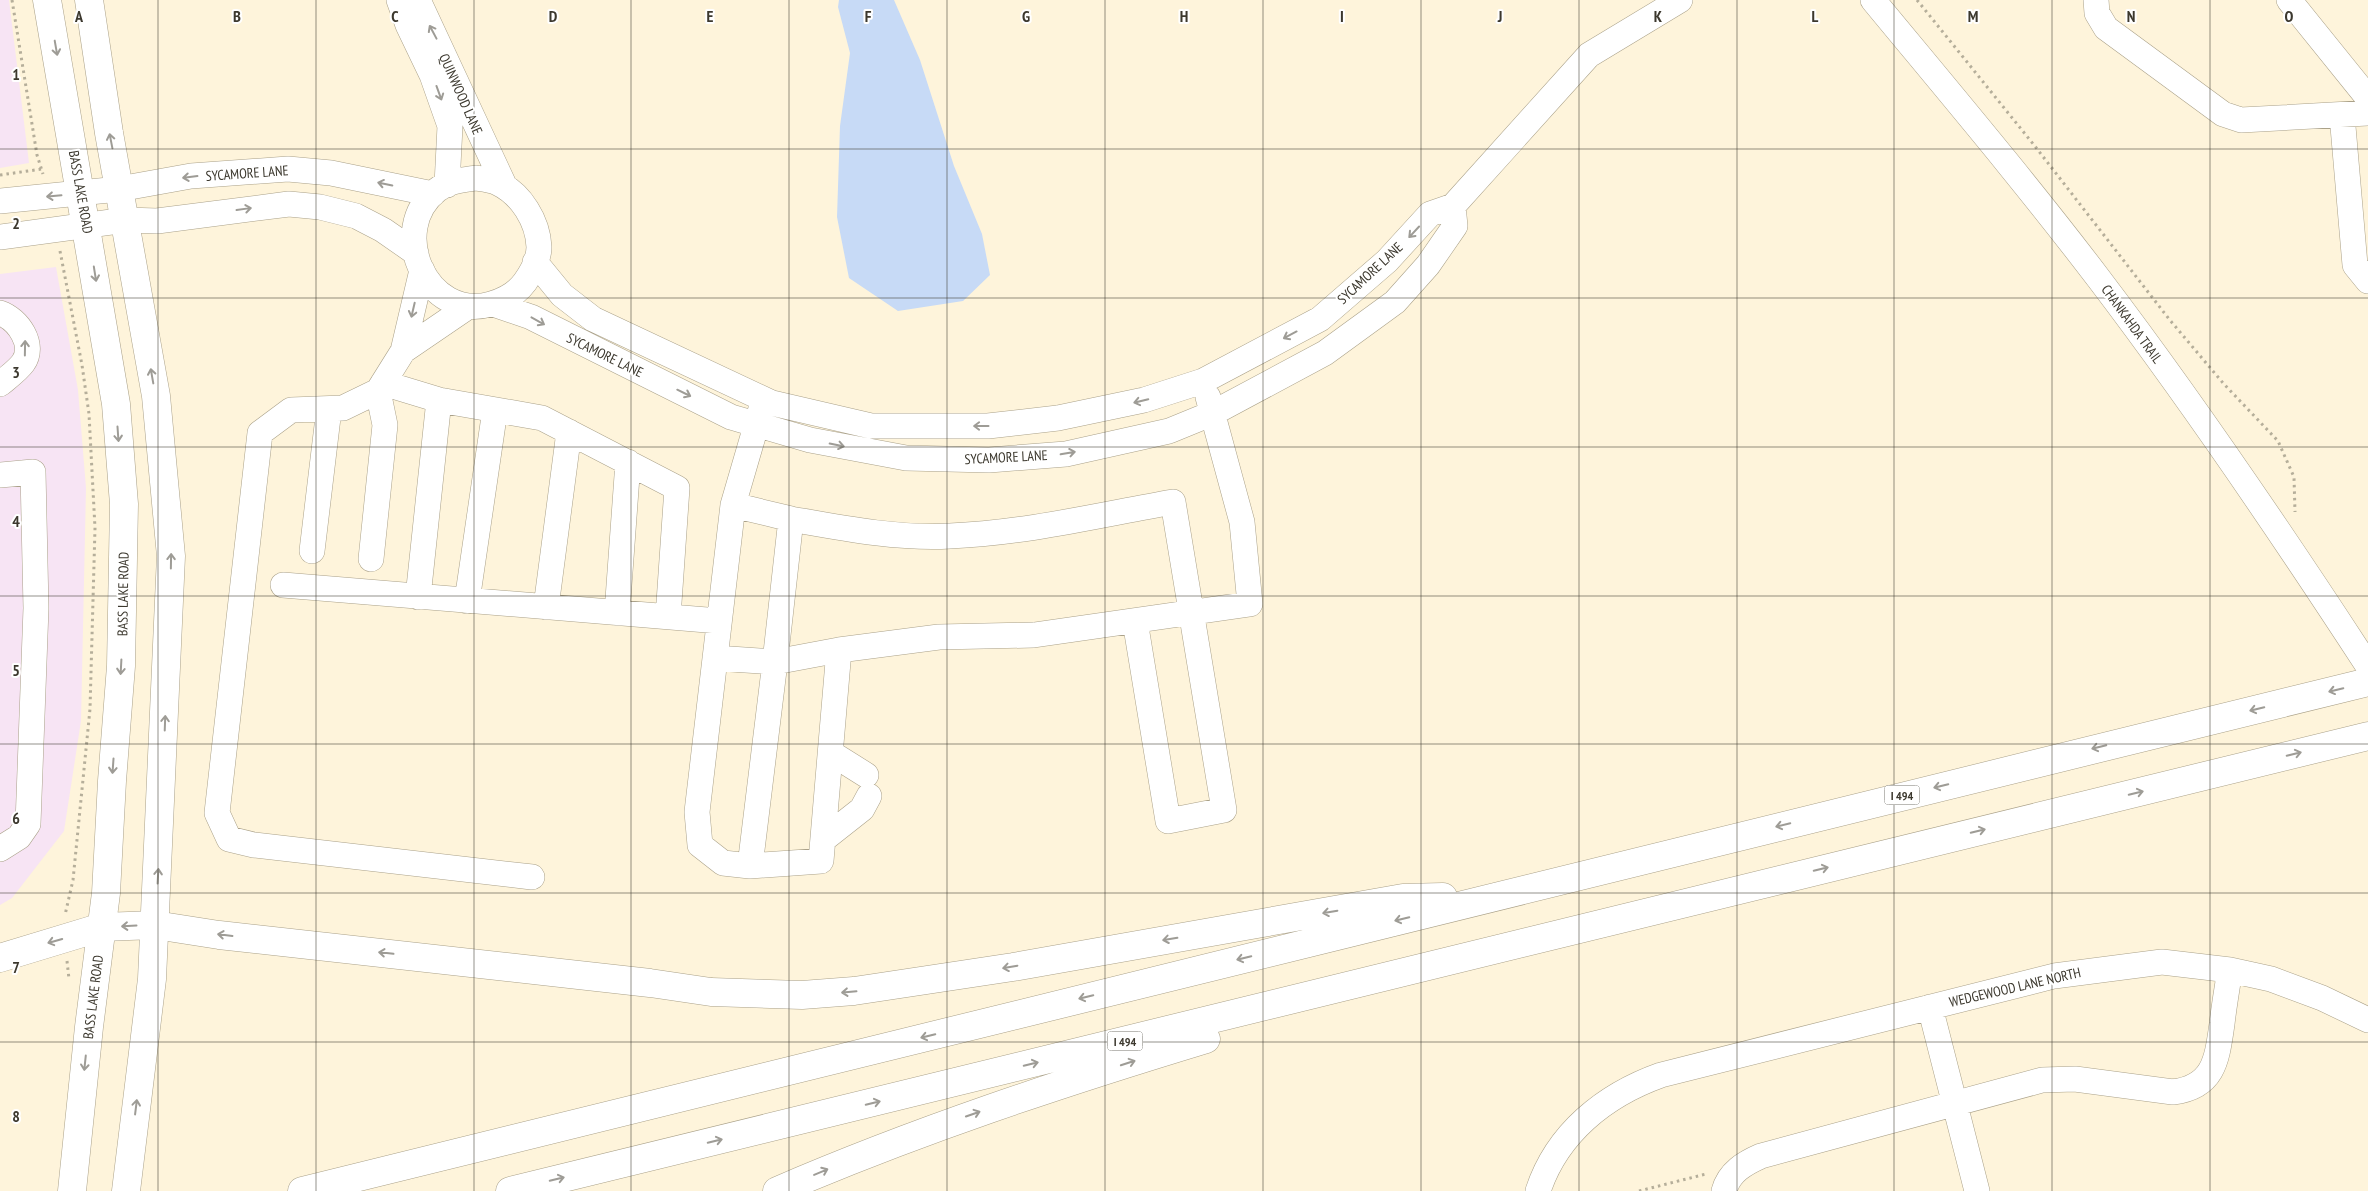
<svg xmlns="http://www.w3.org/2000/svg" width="2368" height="1191" font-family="'PT Sans Narrow',sans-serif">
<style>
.commercial{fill:#f7e4f4}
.water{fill:#c7daf6}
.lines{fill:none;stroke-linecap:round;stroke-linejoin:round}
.minor-casing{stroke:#aaa189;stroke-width:26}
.major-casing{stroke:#aaa189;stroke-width:29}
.highway-casing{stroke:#aaa189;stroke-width:29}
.path{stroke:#b5ae9a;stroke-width:3;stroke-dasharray:2.5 4;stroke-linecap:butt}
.minor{stroke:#fff;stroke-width:25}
.major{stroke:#fff;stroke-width:28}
.highway{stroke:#fff;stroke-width:28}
.oneway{stroke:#9e9c96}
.grid{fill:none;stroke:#3c382e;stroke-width:1;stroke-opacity:0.55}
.labels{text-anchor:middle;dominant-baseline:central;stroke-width:4;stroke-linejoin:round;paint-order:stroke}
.shield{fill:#fff;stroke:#76746d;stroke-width:1}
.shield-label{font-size:12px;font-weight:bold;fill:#3c382e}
.street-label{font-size:14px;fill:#3c382e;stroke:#fff}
.grid-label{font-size:16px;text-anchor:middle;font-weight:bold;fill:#3c382e;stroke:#fff;stroke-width:4;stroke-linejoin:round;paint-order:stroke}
</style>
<rect width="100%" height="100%" fill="#fef4db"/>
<path class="commercial" d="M0,0h9l20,163 -29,5z
M56,267l22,123 8,98 -5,233 -17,110 -52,67 -12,7v-631z"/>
<path class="water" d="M839,0h55l26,60 34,106 28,68 8,41 -27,26 -65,10 -49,-33 -12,-61 3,-91 10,-73 -12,-46z"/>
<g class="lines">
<g class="minor-casing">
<path id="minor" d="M399,0l9,25 24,50 18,51 -3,59
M418,0l87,187
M1873,0c76,92 153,183 226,279 95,125 183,255 269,387
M2096,0l1,13 9,15 117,86 18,6 127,-7
M2289,0l79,98
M2342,115l13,150 13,16
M476,178c7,1 16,2 22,5 23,11 40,38 41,64 0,12 -7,25 -14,35 -8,11 -20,18 -34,22 -64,18 -105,-74 -54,-114 11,-9 25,-10 39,-12z
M0,201l119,-12 72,-13 97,-7 43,4 102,21
M0,237l126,-17 31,1 132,-17 31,3 36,9 27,14 33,23
M535,262l27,33 31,24 179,84 99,23h117l70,-8 86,-18 59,-19 117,-62 67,-58 43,-47 23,-8 136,-151 91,-55
M422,270l-19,81 -25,40 -35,17 -52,2 -31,23 -43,380 12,26 25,6 278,32
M493,304l38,13 200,100 79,23 96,18 83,2 77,-6 103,-23 44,-18 112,-60 70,-51 33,-37 27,-39 -2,-20
M0,313c18,6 36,32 23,50 -6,8 -16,15 -23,21
M403,351l66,-45
M383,383l56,17 -21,197
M439,400l103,18 135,70 -9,129
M761,409l-28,96 58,14 -16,143 64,-12 100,-13 95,-2 216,-31 -8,-82 -34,-125
M0,475l33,-3 3,136 -8,216 -9,13 -19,12
M733,505l-36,307 3,33 23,18 27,3
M791,519c51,9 107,20 159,17 75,-3 149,-21 223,-34l51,308 -56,11 -33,-200
M312,551l17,-142
M371,559l14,-134 -7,-34
M283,585l436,36
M467,601l28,-191
M546,607l23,-175
M617,613l11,-151
M715,658l60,4 -25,204 71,-5 18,-211
M831,753l35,22
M824,839l38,-30 7,-13
M1930,1007l47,184
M1538,1191c19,-58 67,-96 123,-116l393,-99 108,-14 68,8 41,9 51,19 46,22
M1724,1191c5,-19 21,-28 37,-35l281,-76 33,-1 98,13c42,-5 44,-34 49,-68 2,-18 5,-36 8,-54"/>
</g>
<g class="major-casing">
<path id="major" d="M47,0l69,404 8,100 -3,162 -9,115 -6,112 -17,134 -17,164
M89,0l20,133 47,263 15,160 -19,423 -26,212"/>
</g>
<g class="highway-casing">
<path id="highway" d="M0,958l102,-31 53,-2 64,10 431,48 61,9 91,3 52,-4 159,-24 390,-69 40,-1
M302,1191l2066,-509
M510,1191l1858,-455
M777,1191c139,-60 284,-108 429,-152"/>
</g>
<path class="path" d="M12,0l25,155 6,19
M1917,0l117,145 135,174 54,64 55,58 16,36 1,35
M0,175l42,-6
M60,251l22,114 7,49 6,114 -5,181 -17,171 -8,35
M67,961l2,18
M1639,1191l67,-17"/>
<use href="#minor" class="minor"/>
<use href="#major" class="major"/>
<use href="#highway" class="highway"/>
</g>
<defs><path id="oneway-shaft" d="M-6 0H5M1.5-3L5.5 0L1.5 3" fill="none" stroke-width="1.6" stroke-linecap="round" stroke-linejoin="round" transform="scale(1.25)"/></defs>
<g class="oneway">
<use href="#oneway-shaft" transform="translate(433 32) rotate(-118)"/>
<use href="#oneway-shaft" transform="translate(56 48) rotate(80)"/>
<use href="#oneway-shaft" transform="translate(439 93) rotate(70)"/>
<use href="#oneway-shaft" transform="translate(111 141) rotate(-101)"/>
<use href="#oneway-shaft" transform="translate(190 177) rotate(173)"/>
<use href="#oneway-shaft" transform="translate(385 184) rotate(-168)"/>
<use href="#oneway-shaft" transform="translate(54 196) rotate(175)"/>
<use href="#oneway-shaft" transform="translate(244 209) rotate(-8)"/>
<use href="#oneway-shaft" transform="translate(1414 232) rotate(133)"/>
<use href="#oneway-shaft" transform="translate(95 274) rotate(81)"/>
<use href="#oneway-shaft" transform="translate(413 310) rotate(103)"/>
<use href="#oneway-shaft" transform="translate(538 321) rotate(29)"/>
<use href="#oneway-shaft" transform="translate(1290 335) rotate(152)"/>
<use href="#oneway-shaft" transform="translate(25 348) rotate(-89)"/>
<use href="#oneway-shaft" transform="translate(152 376) rotate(-100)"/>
<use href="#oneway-shaft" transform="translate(684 393) rotate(26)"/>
<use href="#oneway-shaft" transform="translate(1141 401) rotate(166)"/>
<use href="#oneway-shaft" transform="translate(981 426) rotate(180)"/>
<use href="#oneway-shaft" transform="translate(118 434) rotate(86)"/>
<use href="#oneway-shaft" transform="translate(837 445) rotate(11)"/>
<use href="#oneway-shaft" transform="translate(1068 453) rotate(-10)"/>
<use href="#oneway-shaft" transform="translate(171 561) rotate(-89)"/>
<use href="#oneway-shaft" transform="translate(121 667) rotate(93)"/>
<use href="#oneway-shaft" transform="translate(2336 690) rotate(167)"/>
<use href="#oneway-shaft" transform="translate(2257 709) rotate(166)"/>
<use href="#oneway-shaft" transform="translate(165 723) rotate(-88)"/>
<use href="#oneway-shaft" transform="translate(2099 747) rotate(166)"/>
<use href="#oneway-shaft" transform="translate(2294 754) rotate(-14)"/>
<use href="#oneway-shaft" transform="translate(113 766) rotate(94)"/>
<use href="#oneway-shaft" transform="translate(1941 786) rotate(166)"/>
<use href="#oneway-shaft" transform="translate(2136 793) rotate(-14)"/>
<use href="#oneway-shaft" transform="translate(1783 825) rotate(166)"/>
<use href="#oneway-shaft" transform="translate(1978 831) rotate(-14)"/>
<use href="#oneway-shaft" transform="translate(1821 869) rotate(-14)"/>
<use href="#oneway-shaft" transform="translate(158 876) rotate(-87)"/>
<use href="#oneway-shaft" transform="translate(1330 912) rotate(170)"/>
<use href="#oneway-shaft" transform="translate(1402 919) rotate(166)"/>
<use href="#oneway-shaft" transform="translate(129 926) rotate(177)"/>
<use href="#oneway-shaft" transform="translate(225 935) rotate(-173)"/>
<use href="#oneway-shaft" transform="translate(1170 939) rotate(171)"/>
<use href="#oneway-shaft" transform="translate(55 941) rotate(164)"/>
<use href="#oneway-shaft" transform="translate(386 953) rotate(-174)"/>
<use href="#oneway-shaft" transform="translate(1244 958) rotate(166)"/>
<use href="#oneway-shaft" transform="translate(1010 967) rotate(170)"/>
<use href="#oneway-shaft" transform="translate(849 992) rotate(175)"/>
<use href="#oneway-shaft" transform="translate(1086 997) rotate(166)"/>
<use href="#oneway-shaft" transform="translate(928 1036) rotate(166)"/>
<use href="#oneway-shaft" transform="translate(85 1063) rotate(96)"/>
<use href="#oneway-shaft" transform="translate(1128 1063) rotate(-18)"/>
<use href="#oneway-shaft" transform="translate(1031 1064) rotate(-14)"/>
<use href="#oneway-shaft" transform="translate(873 1103) rotate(-14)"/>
<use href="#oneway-shaft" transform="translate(136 1107) rotate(-83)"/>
<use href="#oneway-shaft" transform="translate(973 1114) rotate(-19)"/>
<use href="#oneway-shaft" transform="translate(715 1141) rotate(-14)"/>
<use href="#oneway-shaft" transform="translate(821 1172) rotate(-23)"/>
<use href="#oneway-shaft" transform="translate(557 1179) rotate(-14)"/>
</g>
<path class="grid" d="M158,0v1191M316,0v1191M474,0v1191M631,0v1191M789,0v1191M947,0v1191M1105,0v1191M1263,0v1191M1421,0v1191M1579,0v1191M1737,0v1191M1894,0v1191M2052,0v1191M2210,0v1191M0,149h2368M0,298h2368M0,447h2368M0,596h2368M0,744h2368M0,893h2368M0,1042h2368"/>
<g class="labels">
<g class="shield">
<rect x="1884.5" y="785.5" width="35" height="19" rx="4"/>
<rect x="1107.5" y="1031.5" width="35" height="19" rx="4"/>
</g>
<g class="shield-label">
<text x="1902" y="795">I 494</text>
<text x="1125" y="1041">I 494</text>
</g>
<g class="street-label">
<text transform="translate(461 94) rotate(66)">QUINWOOD LANE</text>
<text transform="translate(247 173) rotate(-4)">SYCAMORE LANE</text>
<text transform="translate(81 192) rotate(80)">BASS LAKE ROAD</text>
<text transform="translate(1370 273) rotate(-43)">SYCAMORE LANE</text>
<text transform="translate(2132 324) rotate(54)">CHANKAHDA TRAIL</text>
<text transform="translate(605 355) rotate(26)">SYCAMORE LANE</text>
<text transform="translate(1006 457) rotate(-3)">SYCAMORE LANE</text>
<text transform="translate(123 594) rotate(-89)">BASS LAKE ROAD</text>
<text transform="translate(2015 987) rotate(-13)">WEDGEWOOD LANE NORTH</text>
<text transform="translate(93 997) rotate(-83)">BASS LAKE ROAD</text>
</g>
</g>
<g class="grid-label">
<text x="79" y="22">A</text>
<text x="237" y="22">B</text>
<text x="395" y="22">C</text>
<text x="553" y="22">D</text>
<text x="710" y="22">E</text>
<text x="868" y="22">F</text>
<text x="1026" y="22">G</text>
<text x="1184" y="22">H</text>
<text x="1342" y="22">I</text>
<text x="1500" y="22">J</text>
<text x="1658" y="22">K</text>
<text x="1815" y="22">L</text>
<text x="1973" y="22">M</text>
<text x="2131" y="22">N</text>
<text x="2289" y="22">O</text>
<text x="16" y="80">1</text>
<text x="16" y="229">2</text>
<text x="16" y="378">3</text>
<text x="16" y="527">4</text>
<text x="16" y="676">5</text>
<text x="16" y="824">6</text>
<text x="16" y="973">7</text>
<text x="16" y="1122">8</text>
</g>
</svg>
